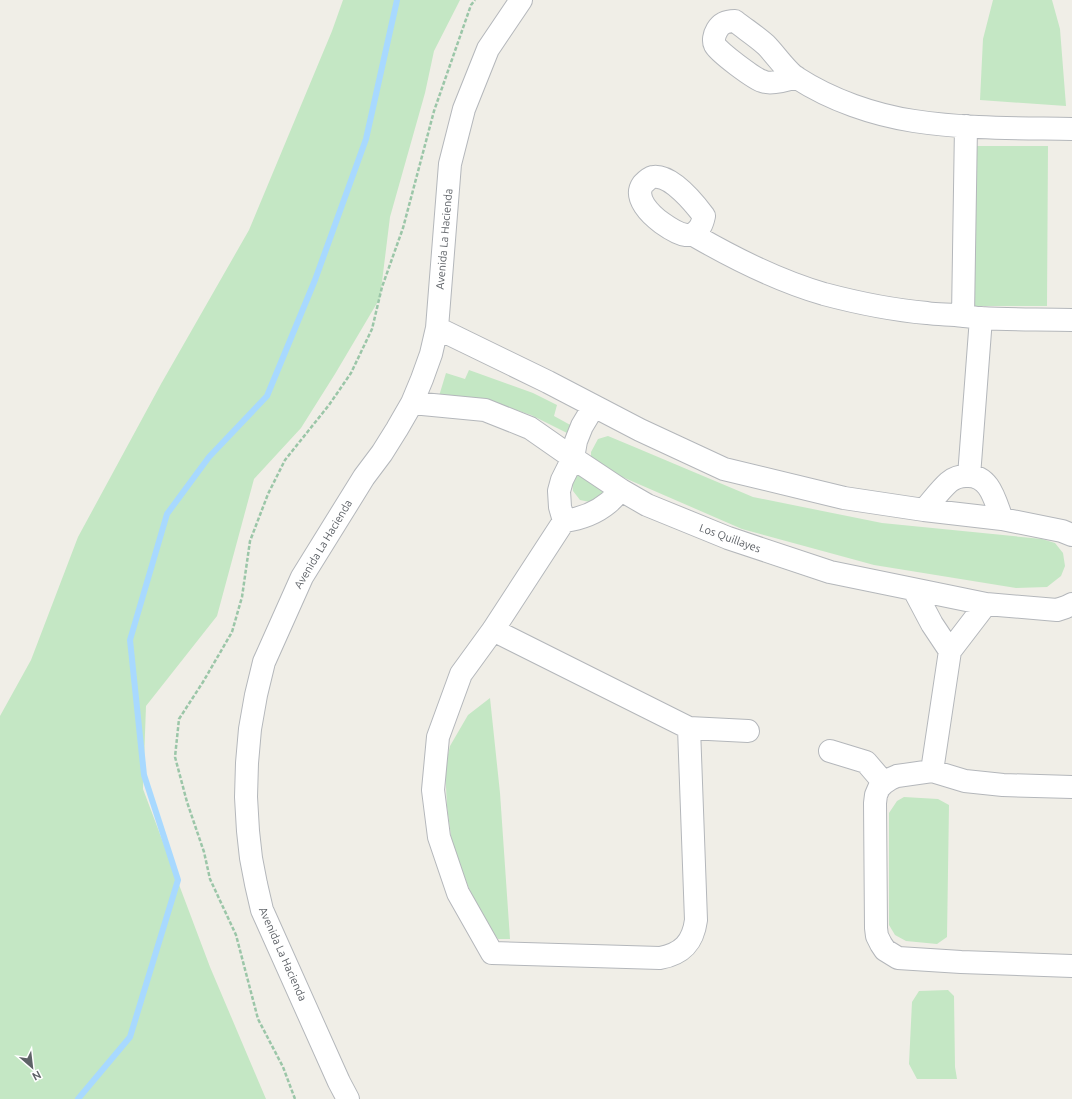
<svg xmlns="http://www.w3.org/2000/svg" width="1072" height="1099" font-family="Ubuntu,sans-serif">
<style>
.green{fill:#c4e7c4}
.lines{fill:none;stroke-linecap:round;stroke-linejoin:round}
.stream{stroke:#a8d9ff;stroke-width:6}
.minor-casing{stroke:#b4b7bb;stroke-width:24}
.path{stroke:#9bc6a8;stroke-width:2.5;stroke-dasharray:4 2;stroke-linecap:butt}
.minor{stroke:#fff;stroke-width:22}
.labels{text-anchor:middle;dominant-baseline:central;stroke-width:3.5;stroke-linejoin:round;paint-order:stroke}
.street-label{font-size:11px;fill:#5e6267;stroke:#fff}
</style>
<rect width="100%" height="100%" fill="#f0eee7"/>
<path class="green" d="M343,0h117l-26,51 -9,42 -35,124 -10,81 -45,76 -34,54 -47,51 -37,137 -71,90 -3,83 67,178 56,132h-266v-383l31,-56 47,-123 83,-153 88,-154 83,-199z
M993,0h59l8,29 6,77 -86,-6 3,-61z
M974,146h74l-1,160h-74z
M469,370l64,23 24,12 -3,11 20,11 -3,8 -40,-20 -36,-12 -56,-7 7,-23 19,6z
M608,436l24,10 121,51 129,26 160,16 13,4 8,10 2,13 -4,10 -14,11 -31,1 -142,-23 -132,-36 -122,-53 -29,-17v-7l7,-13z
M577,473l27,18 -5,8 -9,3 -10,-2 -7,-9 -1,-10z
M490,698l10,95 10,146h-12l-16,-23 -14,-30 -16,-43 -5,-36 -2,-40 5,-21 18,-31z
M904,797l34,2 11,6 -2,132 -10,7 -31,-3 -11,-6 -6,-10v-112l8,-12z
M948,990l6,6 1,71 2,12h-40l-8,-15 3,-62 7,-11z"/>
<g class="lines">
<path class="stream" d="M78,1099l52,-62 48,-157 -34,-105 -14,-135 37,-126 42,-57 58,-61 48,-116 51,-141 31,-139"/>
<g class="minor-casing">
<path id="minor" d="M796,77c-9,3 -26,8 -34,4 -7,-2 -44,-29 -47,-36 -2,-4 -1,-10 2,-15 4,-7 10,-9 18,-9 10,8 21,15 31,24 9,9 21,27 31,33 34,22 77,37 117,43 52,8 105,7 158,8
M693,234c7,-5 9,-9 11,-18 -9,-12 -33,-42 -51,-39 -4,1 -7,4 -10,7 -10,14 8,31 19,39 7,5 16,11 24,12 5,0 7,-1 11,2 40,23 82,44 127,57 34,9 68,16 103,19 12,2 24,1 36,3 6,0 12,2 18,2 30,2 61,1 91,2
M963,316l3,-190
M437,328l111,54 92,48 84,39 120,29 80,12 78,9 60,12 10,4
M412,403l73,7 45,18 43,30 48,32 26,15 81,33 102,34 156,32 71,6 9,-3 6,-3
M594,406l-12,20 -6,15 -3,17 -11,22 -3,11 1,16 4,14c15,-2 32,-8 44,-18 5,-4 9,-9 13,-13
M969,476l12,-158
M924,510c8,-9 16,-20 25,-28 5,-4 10,-6 17,-6 24,-2 29,25 36,43
M914,590l18,34 18,27 36,-47
M493,630l196,98 7,192c-3,23 -14,34 -36,38l-168,-5 -34,-60 -19,-56 -6,-47 5,-53 23,-63 32,-44 71,-109
M689,728l59,3
M830,751l36,11 18,21
M932,771l18,-120
M1072,787l-69,-2 -38,-4 -33,-10 -35,5 -7,3 -6,4 -5,5 -3,7 -1,8 1,125 1,8 4,8 4,6 13,8 63,4 111,4
M348,1099l-9,-17 -77,-172 -6,-26 -5,-26 -3,-27 -2,-34 1,-34 3,-34 6,-34 8,-33 38,-85 62,-100 18,-24 15,-24 15,-26 10,-24 9,-25 6,-26 13,-164 14,-55 24,-60 33,-49"/>
</g>
<path class="path" d="M295,1099l-12,-32 -25,-48 -22,-84 -26,-56 -6,-27 -17,-50 -12,-45 4,-38 24,-37 29,-50 10,-35 8,-56 18,-47 17,-34 44,-55 22,-32 21,-44 10,-42 21,-59 31,-117 37,-106 4,-5"/>
<use href="#minor" class="minor"/>
</g>
<g class="labels">
<g class="street-label">
<text transform="translate(444 239) rotate(-85)">Avenida La Hacienda</text>
<text transform="translate(730 538) rotate(20)">Los Quillayes</text>
<text transform="translate(323 544) rotate(-59)">Avenida La Hacienda</text>
<text transform="translate(283 954) rotate(66)">Avenida La Hacienda</text>
</g>
</g>
<g transform="translate(32 1067) rotate(152)" stroke="#ffffff" stroke-width="3" paint-order="stroke">
<path d="M0-3L7 15L0 10L-7 15Z" fill="#5e6267"/>
<text y="-6" font-size="11" font-weight="bold" text-anchor="middle" fill="#5e6267">N</text>
</g>
</svg>
